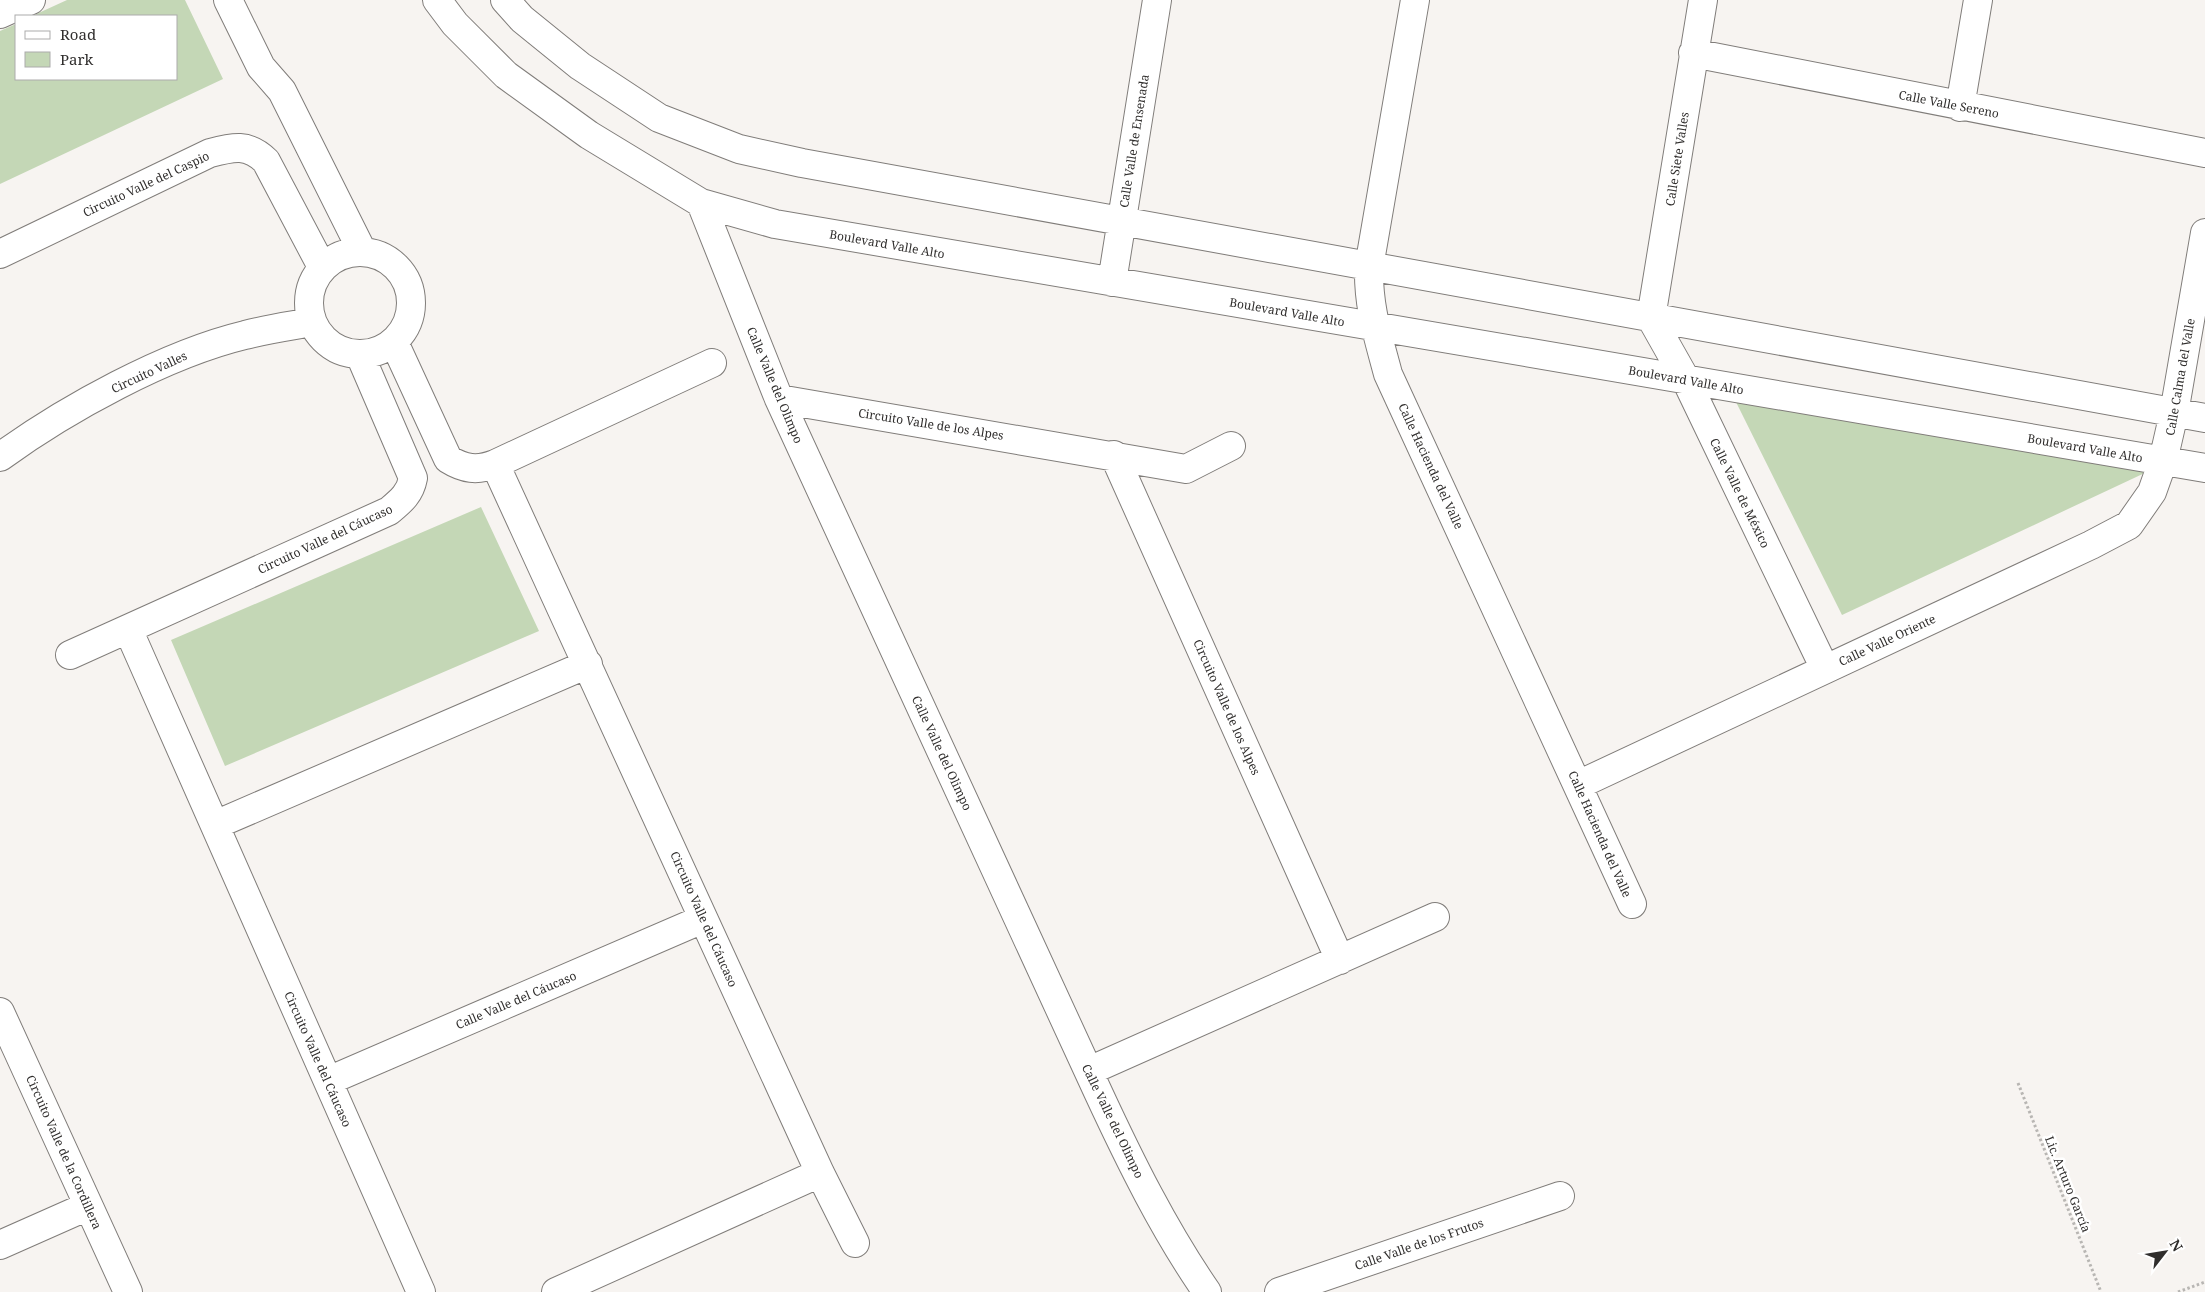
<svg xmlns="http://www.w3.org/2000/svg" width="2205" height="1292" font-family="'Noto Serif',serif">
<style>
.green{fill:#c4d7b6}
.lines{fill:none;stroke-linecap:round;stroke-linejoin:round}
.minor-casing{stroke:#807d7a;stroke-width:30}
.path{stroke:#b8b6b3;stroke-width:3;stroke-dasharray:2.5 2.5;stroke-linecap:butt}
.minor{stroke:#fff;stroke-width:28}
.labels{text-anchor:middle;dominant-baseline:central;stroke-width:5;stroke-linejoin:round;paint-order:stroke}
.street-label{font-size:12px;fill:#302e2d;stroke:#fff}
</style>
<rect width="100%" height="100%" fill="#f7f4f1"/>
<path class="green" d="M67,0h118l38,79 -223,105v-153l16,-7v55h160v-63h-144z
M1735,400l414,71 -307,144z
M481,507l58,124 -314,135 -54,-126z"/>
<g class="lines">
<g class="minor-casing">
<path id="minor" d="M228,0l33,67 21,24 80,160
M437,0l18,24 51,51 83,60 112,68 74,21 1430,244
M505,0l17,19 58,47 79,52 80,31 63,14 1403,255
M1415,0l-46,267c-1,40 9,69 19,107l244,530
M1703,0l-52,318 35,62 139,289
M0,14l31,-14
M1693,53l512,100
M1960,107l18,-107
M701,203l78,196 319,693c32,69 66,138 109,200
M309 303a51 51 0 1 1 102 0a51 51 0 1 1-102 0Z
M0,254l210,-101c23,-6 38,-10 56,8l56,106
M1112,282l45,-282
M394,342l54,117c16,10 29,12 47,5l217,-101
M779,399l407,70 45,-23
M1114,455l226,505
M0,457c66,-48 166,-103 245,-122 22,-6 45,-9 67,-13
M495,464l325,709 35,70
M128,629l293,663
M70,655l319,-144c12,-10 21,-17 24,-33l-53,-123
M1578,785l513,-240 38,-20 23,-33 11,-31 11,-48 31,-180
M215,825l373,-161
M0,1012l128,280
M1089,1071l346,-154
M328,1081l375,-162
M0,1245l88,-39
M556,1292l264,-119
M1279,1292l281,-96"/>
</g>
<path class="path" d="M2018,1083l83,209
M2178,1292l27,-10"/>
<use href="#minor" class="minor"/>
</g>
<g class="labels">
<g class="street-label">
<text transform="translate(1949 104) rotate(11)">Calle Valle Sereno</text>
<text transform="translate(1134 141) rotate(-81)">Calle Valle de Ensenada</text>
<text transform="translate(1677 159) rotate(-81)">Calle Siete Valles</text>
<text transform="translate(146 184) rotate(-25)">Circuito Valle del Caspio</text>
<text transform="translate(887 244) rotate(10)">Boulevard Valle Alto</text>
<text transform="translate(1287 312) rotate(10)">Boulevard Valle Alto</text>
<text transform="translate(149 372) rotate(-25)">Circuito Valles</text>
<text transform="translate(2180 377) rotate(-80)">Calle Calma del Valle</text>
<text transform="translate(1686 380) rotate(10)">Boulevard Valle Alto</text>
<text transform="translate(775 385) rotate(67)">Calle Valle del Olimpo</text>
<text transform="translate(931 424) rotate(9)">Circuito Valle de los Alpes</text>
<text transform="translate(2085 448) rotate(10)">Boulevard Valle Alto</text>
<text transform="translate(1431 466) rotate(65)">Calle Hacienda del Valle</text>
<text transform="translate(1740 493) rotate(64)">Calle Valle de México</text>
<text transform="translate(325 539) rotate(-25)">Circuito Valle del Cáucaso</text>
<text transform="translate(1887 640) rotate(-25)">Calle Valle Oriente</text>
<text transform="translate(1227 707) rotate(66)">Circuito Valle de los Alpes</text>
<text transform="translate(942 753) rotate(65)">Calle Valle del Olimpo</text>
<text transform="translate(1600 834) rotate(66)">Calle Hacienda del Valle</text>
<text transform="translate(704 919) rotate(66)">Circuito Valle del Cáucaso</text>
<text transform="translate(516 1000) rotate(-23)">Calle Valle del Cáucaso</text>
<text transform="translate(318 1059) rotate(66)">Circuito Valle del Cáucaso</text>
<text transform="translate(1113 1121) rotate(64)">Calle Valle del Olimpo</text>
<text transform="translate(64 1152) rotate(66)">Circuito Valle de la Cordillera</text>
<text transform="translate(2068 1184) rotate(68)">Lic. Arturo García</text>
<text transform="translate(1419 1244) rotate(-19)">Calle Valle de los Frutos</text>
</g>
</g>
<rect x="15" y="15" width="162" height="65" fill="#ffffff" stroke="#acabab"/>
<rect x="25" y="31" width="25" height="8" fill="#ffffff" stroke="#acabab"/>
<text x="60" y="40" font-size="15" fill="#302e2d">Road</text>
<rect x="25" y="52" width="25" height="15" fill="#c4d7b6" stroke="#acabab"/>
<text x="60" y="65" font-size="15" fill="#302e2d">Park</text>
<g transform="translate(2165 1252) rotate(59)" stroke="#ffffff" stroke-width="4" paint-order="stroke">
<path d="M0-4L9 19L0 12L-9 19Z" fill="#302e2d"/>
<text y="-8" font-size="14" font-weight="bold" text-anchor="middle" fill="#302e2d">N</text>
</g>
</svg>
